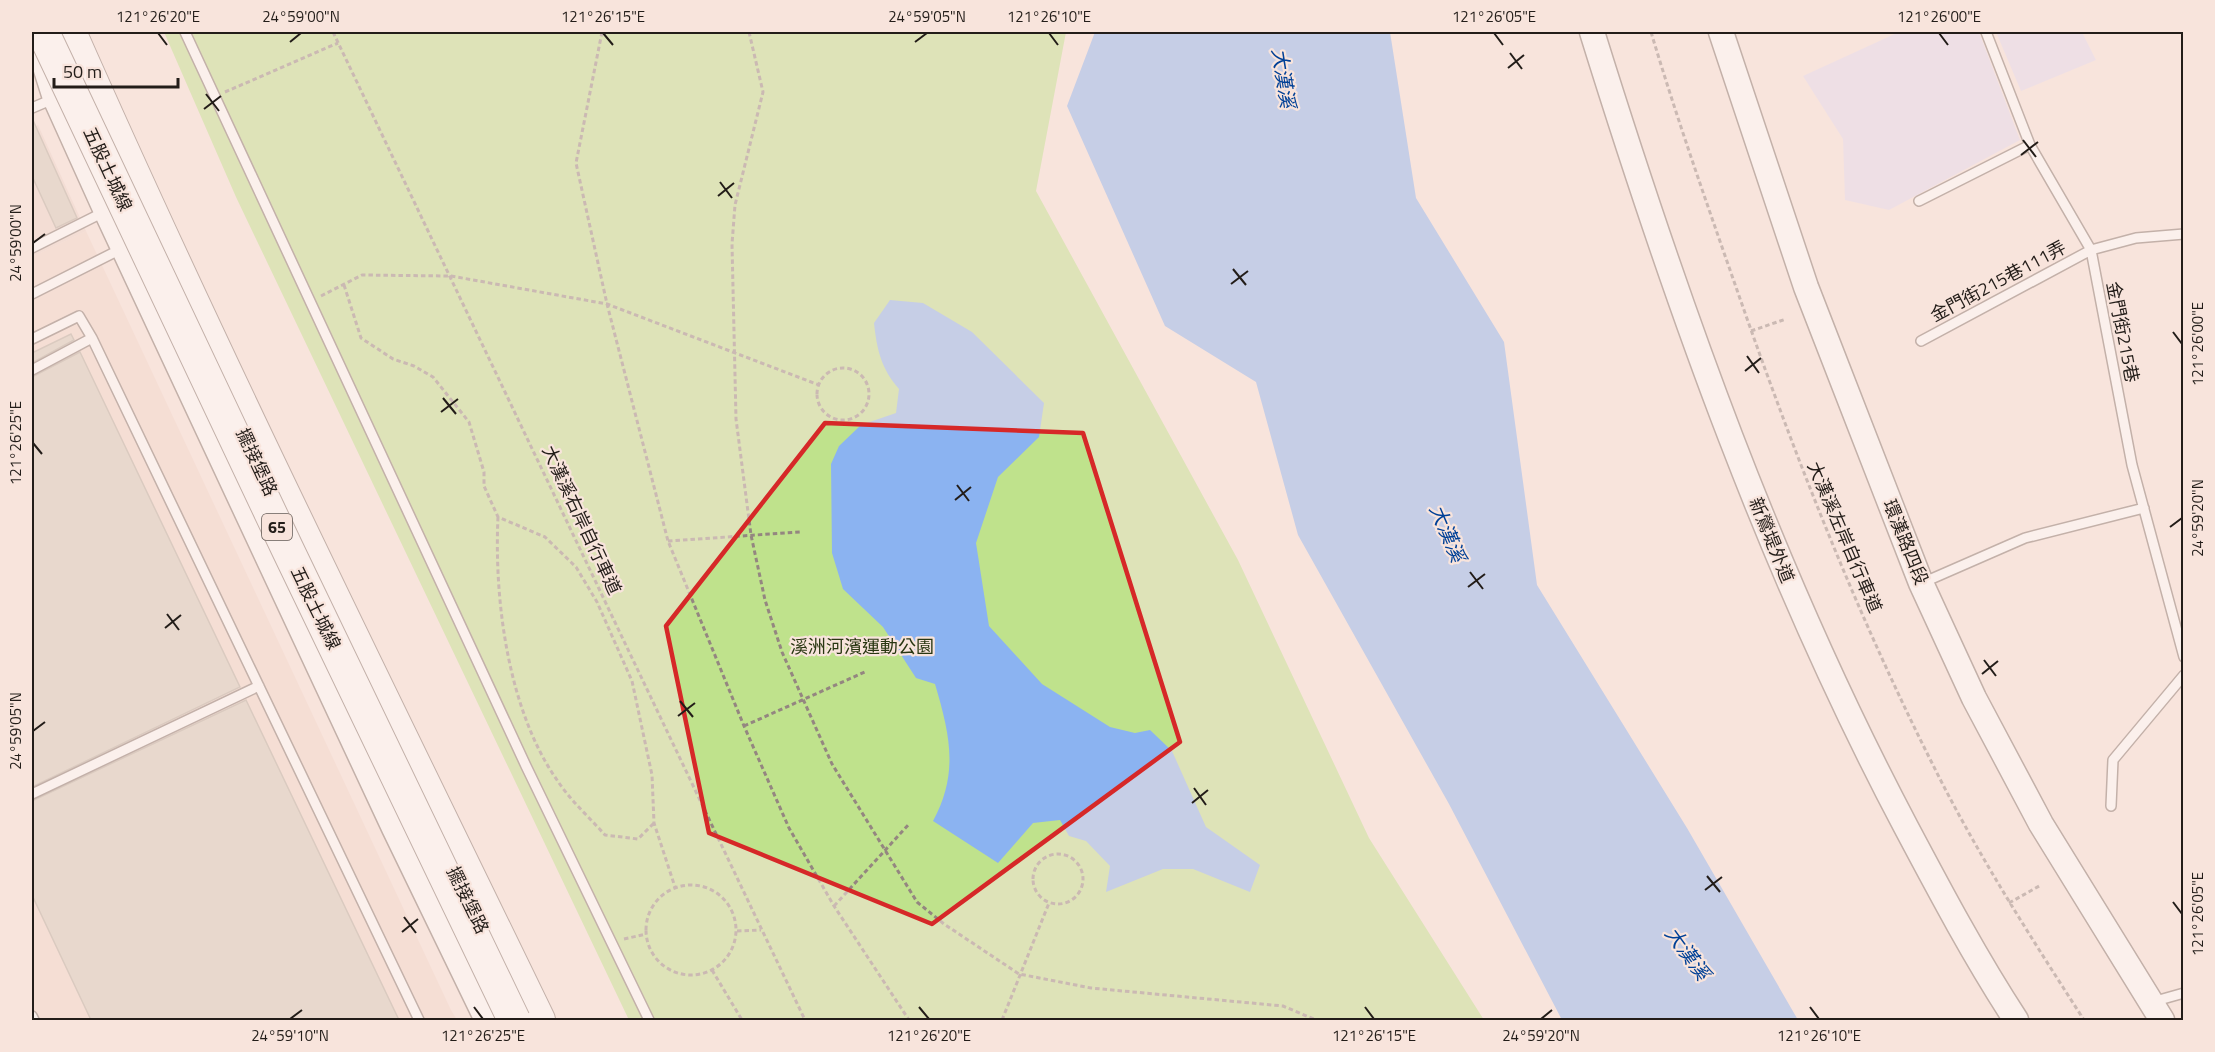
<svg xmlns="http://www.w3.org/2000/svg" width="2215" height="1052" font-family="'Titillium Web','Noto Sans TC',sans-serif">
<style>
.built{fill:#f2d7cb}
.industrial{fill:#e3daef}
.education{fill:#edd5cb}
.green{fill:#bfe28c}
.water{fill:#8bb3f1}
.building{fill:#d6cbbb;stroke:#b7ac9d;stroke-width:1.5}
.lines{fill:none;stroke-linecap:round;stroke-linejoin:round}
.service-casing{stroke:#84736b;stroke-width:12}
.tertiary-casing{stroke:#84736b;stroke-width:27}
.trunk-casing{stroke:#84736b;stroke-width:34}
.path{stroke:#948680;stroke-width:3;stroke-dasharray:4.5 3;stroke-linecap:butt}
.service{stroke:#fff;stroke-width:9}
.tertiary{stroke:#fff;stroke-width:24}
.trunk{stroke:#fff;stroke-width:32}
.trunk-bridge-casing{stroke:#84736b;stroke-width:34;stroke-linecap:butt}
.trunk-bridge{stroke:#fff;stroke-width:32}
.marked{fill:none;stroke:#d62828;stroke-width:4.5;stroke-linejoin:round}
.ticks{fill:none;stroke:#231d19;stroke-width:2}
.labels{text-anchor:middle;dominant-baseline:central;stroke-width:4.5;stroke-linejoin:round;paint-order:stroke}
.shield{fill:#f8e4dc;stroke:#635954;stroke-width:1.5}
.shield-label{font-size:16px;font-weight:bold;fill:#231d19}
.street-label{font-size:18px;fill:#231d19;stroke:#f8e4dc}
.park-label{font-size:18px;fill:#283611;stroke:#f8e4dc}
.water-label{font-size:20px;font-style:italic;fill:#004097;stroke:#f8e4dc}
.neatline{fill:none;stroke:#231d19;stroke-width:2}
.ticks-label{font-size:15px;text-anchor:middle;fill:#231d19}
</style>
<rect width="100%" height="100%" fill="#f8e4dc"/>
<path class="built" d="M86,231l365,779 6,10h-425v-763z"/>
<path class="industrial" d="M1899,32h80l41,108 -131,70 -44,-10 -2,-61 -40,-63z
M1996,32h86l14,28 -75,31z"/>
<path class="education" d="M38,125l48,106 -54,26v-129z"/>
<path class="green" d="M164,32h902l-30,159 202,369 131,278 115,182h-855l-393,-823z"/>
<path class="water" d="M1095,32h295l26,166 88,144 33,243 150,243 111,192h-236l-113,-216 -151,-269 -42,-153 -91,-56 -98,-220z
M890,300l33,3 49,29 72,71 -5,34 -41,40 -22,66 13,83 53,58 68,43 25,6 15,-3 22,21 34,76 54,38 -10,27 -57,-23h-30l-57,23 4,-26 -24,-25 -17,-5 -9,-16 -27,3 -35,40 -65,-42c26,-48 17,-86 2,-137l-19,-6 -33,-51 -40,-38 -11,-36 -1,-89 8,-18 22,-21 35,-12 3,-24c-18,-21 -22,-39 -25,-66z"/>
<path class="building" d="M32,118l45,100 -21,10 -24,-52z
M71,334l3,6 -42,23v-10z
M80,352l160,335 -208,100v-410z
M246,700l153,320h-308l-59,-125v-94z"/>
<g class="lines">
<g class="service-casing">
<path id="service" d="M185,32l341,734 123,254
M1986,32l44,113 61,105 41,215 52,192
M32,108l21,-9
M1919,201l111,-56
M32,248l74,-37
M32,294l91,-46
M32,339l47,-23 13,22 327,682
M1921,341l170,-91 45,-12 48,-4
M32,370l60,-32
M1922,583l103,-45 119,-30
M32,794l227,-108
M2111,806l2,-46 71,-85
M2152,1002l32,-9
M32,1016l2,4"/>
</g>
<g class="tertiary-casing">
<path id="tertiary" d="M1592,32c85,273 180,542 314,795 35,66 70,132 110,193
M1721,32l85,255 115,296 53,115 67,126 121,196
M42,57l13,41 51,113 288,617 93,192"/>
</g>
<g class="trunk-casing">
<path id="trunk" d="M70,32c147,333 310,660 469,988"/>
</g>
<path class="path" d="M333,32l472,988
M602,32l-26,131 31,141 61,237 76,185 45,102 45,78 75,114
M749,32l14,60 -28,113 -3,39 4,175 15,116 14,65 17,52 50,112 85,138 27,22 75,50 72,14 192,18 33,14
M1651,32c26,87 56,172 86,258 56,161 118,320 195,473 44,89 98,173 152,257
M225,92l113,-49
M344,285l17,53 32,21 21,7 19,11 36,45 15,50v14l14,31 47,20 31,30 21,35 35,79 20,94 2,48 21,64
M321,296l41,-21 89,1 156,28 212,81
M1751,331l35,-12
M817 394a26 26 0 1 1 52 0a26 26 0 1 1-52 0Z
M498,517c-4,83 10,193 59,263 13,20 32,37 48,55l33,4 16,-16
M668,541l132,-9
M744,726l123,-55
M1033 879a25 25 0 1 1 50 0a25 25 0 1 1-50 0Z
M646 930a45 45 0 1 1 90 0a45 45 0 1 1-90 0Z
M2009,903l32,-18
M834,906l76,-83
M737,931l24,-1
M624,939l22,-5
M712,970l30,50
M1002,1020l47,-117"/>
<use href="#service" class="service"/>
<use href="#tertiary" class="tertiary"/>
<use href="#trunk" class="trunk"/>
<g class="trunk-bridge-casing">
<path id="trunk-bridge" d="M43,32l244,516 227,472"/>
</g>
<use href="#trunk-bridge" class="trunk-bridge"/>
</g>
<path d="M0 0H2215V1052H0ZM825,423l258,10 97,309 -248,182 -223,-91 -43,-207z" fill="#f8e4dc" fill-opacity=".55" fill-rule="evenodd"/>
<path class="marked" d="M825,423l258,10 97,309 -248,182 -223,-91 -43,-207z"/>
<path class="ticks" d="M158,33l9,12M603,33l10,12M1049,33l9,12M1494,33l9,12M1939,33l9,12M290,42l11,-9M915,42l12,-9M1510,53l12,16M1508,68l16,-13M206,94l13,17M204,109l17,-13M2023,140l13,17M2021,155l17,-13M720,182l12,16M718,196l16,-13M33,243l12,-9M1233,269l13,16M1231,284l17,-13M2173,332l9,12M1747,356l12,17M1745,371l16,-13M443,398l13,16M441,412l17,-13M33,443l9,11M957,485l12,16M955,500l16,-13M2170,527l12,-9M1470,572l13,17M1468,587l17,-13M167,614l12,16M165,628l16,-13M1984,660l12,16M1982,674l16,-13M680,701l13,16M678,716l17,-13M33,731l12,-9M1194,788l12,17M1192,803l16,-13M1707,876l13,16M1705,890l17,-13M2173,902l9,12M404,917l12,16M402,932l16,-13M474,1007l9,12M919,1007l10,12M1365,1007l9,12M1810,1007l9,12M290,1019l12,-9M1541,1019l11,-9"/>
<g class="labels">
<rect class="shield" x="262" y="514" width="30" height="26" rx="4.5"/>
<g class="shield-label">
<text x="277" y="527">65</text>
</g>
<g class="street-label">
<text transform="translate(108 169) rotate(65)">五股土城線</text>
<text transform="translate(1998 281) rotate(-28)">金門街215巷111弄</text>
<text transform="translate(2123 332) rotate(79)">金門街215巷</text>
<text transform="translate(257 462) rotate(65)">擺接堡路</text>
<text transform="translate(582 520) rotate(65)">大漢溪右岸自行車道</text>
<text transform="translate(1845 537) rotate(67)">大漢溪左岸自行車道</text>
<text transform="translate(1772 540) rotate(68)">新鶯堤外道</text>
<text transform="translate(1906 542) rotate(68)">環漢路四段</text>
<text transform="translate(316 608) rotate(64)">五股土城線</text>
<text transform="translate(468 900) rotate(64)">擺接堡路</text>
</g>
<g class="park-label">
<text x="862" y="646">溪洲河濱運動公園</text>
</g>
<g class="water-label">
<text transform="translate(1284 78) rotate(81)">大漢溪</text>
<text transform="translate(1448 533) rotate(67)">大漢溪</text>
<text transform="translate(1688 953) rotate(54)">大漢溪</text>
</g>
</g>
<rect width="2215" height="1052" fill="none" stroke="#f8e4dc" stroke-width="66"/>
<path d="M54 78v9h124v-9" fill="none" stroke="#231d19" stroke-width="3"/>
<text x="63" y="78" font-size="18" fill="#231d19" stroke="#f8e4dc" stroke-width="4.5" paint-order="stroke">50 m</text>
<rect x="33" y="33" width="2149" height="986" class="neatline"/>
<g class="ticks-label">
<text x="158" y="22">121°26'20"E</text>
<text x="301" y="22">24°59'00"N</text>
<text x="603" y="22">121°26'15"E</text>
<text x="927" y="22">24°59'05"N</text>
<text x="1049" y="22">121°26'10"E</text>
<text x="1494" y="22">121°26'05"E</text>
<text x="1939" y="22">121°26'00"E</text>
<text transform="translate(16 243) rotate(-90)" y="5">24°59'00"N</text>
<text transform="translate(2198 344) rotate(-90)" y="5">121°26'00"E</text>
<text transform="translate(16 443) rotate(-90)" y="5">121°26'25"E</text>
<text transform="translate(2198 518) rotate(-90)" y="5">24°59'20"N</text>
<text transform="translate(16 731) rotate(-90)" y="5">24°59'05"N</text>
<text transform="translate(2198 914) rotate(-90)" y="5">121°26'05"E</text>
<text x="290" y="1041">24°59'10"N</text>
<text x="483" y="1041">121°26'25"E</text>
<text x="929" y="1041">121°26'20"E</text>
<text x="1374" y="1041">121°26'15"E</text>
<text x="1541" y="1041">24°59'20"N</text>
<text x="1819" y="1041">121°26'10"E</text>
</g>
</svg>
